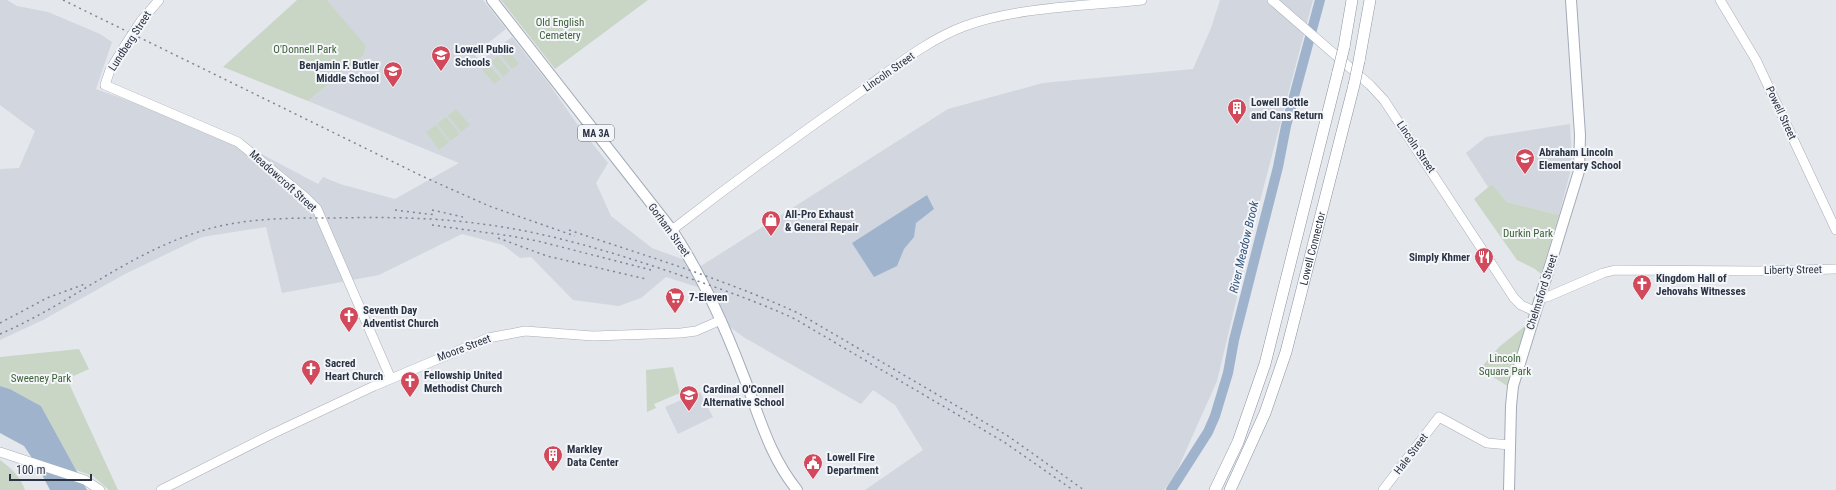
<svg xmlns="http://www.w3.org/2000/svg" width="1836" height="490" font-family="'Roboto Condensed',sans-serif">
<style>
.built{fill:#d2d6de}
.green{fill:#c9d6c5}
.water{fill:#9fb4cc}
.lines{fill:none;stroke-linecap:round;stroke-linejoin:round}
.river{stroke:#9fb4cc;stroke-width:10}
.secondary-casing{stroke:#a9aeb7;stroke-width:10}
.primary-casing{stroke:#a3abb8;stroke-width:12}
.highway-casing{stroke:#8b94a3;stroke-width:12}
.secondary{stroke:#fff;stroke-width:9}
.primary{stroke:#fff;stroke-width:10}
.highway{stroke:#fff;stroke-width:11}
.rail{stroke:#7d8696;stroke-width:1.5;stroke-dasharray:2 4;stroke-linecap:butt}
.secondary-bridge-casing{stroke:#a9aeb7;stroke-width:10;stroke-linecap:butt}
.highway-bridge-casing{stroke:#8b94a3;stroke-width:12;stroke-linecap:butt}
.secondary-bridge{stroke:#fff;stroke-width:9}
.highway-bridge{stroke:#fff;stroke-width:11}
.labels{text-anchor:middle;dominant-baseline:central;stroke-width:4;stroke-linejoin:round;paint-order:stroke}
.shield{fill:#f4f6f9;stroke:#676e7b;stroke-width:1}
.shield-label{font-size:10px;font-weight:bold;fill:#2b3445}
.park-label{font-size:11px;fill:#3f6138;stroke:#f4f6f9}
.street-label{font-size:11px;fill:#2b3445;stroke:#f4f6f9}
.poi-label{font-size:11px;font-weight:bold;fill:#2b3445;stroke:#f4f6f9;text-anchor:start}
.water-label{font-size:12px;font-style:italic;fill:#34527a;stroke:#f4f6f9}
</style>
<rect width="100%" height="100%" fill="#e4e7ec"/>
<path class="built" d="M0,0h7l10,6 31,6 52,22 12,8 -16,47 70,25 84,34 68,36 5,-7 17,7 55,15 64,-36 -151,-62 56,-46 2,-8 -39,-47h156l23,29 -32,25 6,7 32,-24 37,47 31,44 28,35 -12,20 15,33 41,32 49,18 247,-157 95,-26 150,-14 18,-41 9,-28h93l-52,197 -44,184 -41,92 -12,17h-299l58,-40 -28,-45 -22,-15 -12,14 -116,-66 -18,-13 -14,-33 -47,-15 -25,21 -22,8 -46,-6 -42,-43 -11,1 -17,-13 -41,-11 -83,41 -97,18 -16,-66 -64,10 -77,37 -82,46 -43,20v-171l19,-1 16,-37 -35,-26z
M1570,124l2,41 -13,50 -52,-13 -15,-18 -4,3 -22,-34 20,-16z
M700,392l13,25 -35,17 -13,-27z"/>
<path class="green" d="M297,0h30l39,46 -2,9 -56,46 -85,-34z
M501,0h147l-93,69z
M507,49l12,15 -7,5 -12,-15z
M498,56l12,15 -7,6 -12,-16z
M488,64l13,15 -7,5 -12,-15z
M456,109l14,16 -9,7 -13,-16z
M446,117l14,17 -10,7 -13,-17z
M436,125l13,17 -10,8 -13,-18z
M1492,184l15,18 52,13 -18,59 -6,-5 -18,-9 -43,-61z
M1535,318l-21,72 -34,-21 19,-22z
M79,349l10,20 -22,10 51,111h-9l-16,-14 -17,-6 -35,-64 -31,-17 -10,-3v-29z
M673,367l7,26 -26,11 2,4 -9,4 -1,-42z
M0,460c12,9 20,16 25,30h-25z"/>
<path class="water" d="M927,195l7,14 -18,14 -2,14 -10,12 -7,17 -23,11 -22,-34z
M0,386l10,3 31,17 46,84h-37l-12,-23 -14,-21 -24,-13z"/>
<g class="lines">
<path class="river" d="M1171,490l37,-58 7,-16 13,-43 6,-33 44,-173 8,-41 34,-126"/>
<g class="secondary-casing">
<path id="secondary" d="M1272,0l98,85 14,15 130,198 7,7 15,7
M1720,0l36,60 80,170
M141,21l18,-21
M124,47l-14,23 -5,15 133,57 67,55 12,12 74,170
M672,230c62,-48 126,-95 191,-140 32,-23 64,-50 102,-64 52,-19 122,-20 177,-26
M1540,298l7,-1 56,-24 12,-3 141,1 80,-2
M0,452l85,28 15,10
M161,490l111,-56 102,-48 114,-48 37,-7 68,5 88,-3 15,-2 25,-11
M1383,490l56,-73 48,26 23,2"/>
</g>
<g class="primary-casing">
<path id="primary" d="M492,0l180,230c29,44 51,92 70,142 17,42 26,82 55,118
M1509,490l2,-84 2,-20 66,-215 1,-36 -9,-135"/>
</g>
<g class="highway-casing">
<g id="highway">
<path d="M1344,47l8,-47"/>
<path d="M1359,61l11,-61"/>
<path d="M1215,490l23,-48 27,-78 73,-292"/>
<path id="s1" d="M1230,490l35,-77 21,-61 68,-267"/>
</g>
</g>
<use href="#secondary" class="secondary"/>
<use href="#primary" class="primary"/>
<use href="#highway" class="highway"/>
<path class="rail" d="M63,0l361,177 65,29 86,30
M395,210l41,5
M432,210l31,7
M432,225l79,11 31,6 109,28
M569,230c77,26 155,49 229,83l210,123 76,54
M498,238l49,18 99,23
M0,323l47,-25 38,-14
M0,334c68,-29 126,-79 198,-102 43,-14 88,-14 133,-14 50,-1 101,-1 151,6 63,8 123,26 183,46 44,15 87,29 130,49l209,123 69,48"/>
<g class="secondary-bridge-casing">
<path id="secondary-bridge" d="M124,47l17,-26"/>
</g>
<g class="highway-bridge-casing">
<path id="highway-bridge" d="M1338,72l6,-25
M1354,85l5,-24"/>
</g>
<use href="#secondary-bridge" class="secondary-bridge"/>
<use href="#highway-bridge" class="highway-bridge"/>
</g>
<defs>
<g id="school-pin" transform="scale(1)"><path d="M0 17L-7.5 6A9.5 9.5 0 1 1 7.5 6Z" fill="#d1495b" stroke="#f4f6f9"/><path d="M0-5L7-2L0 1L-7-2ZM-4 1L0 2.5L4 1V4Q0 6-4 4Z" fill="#fff"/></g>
<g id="building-pin" transform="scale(1)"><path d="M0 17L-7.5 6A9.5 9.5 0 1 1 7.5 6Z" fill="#d1495b" stroke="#f4f6f9"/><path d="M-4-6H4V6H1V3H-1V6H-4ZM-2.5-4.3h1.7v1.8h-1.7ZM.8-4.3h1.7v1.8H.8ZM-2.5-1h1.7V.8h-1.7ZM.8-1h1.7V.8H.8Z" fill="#fff"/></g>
<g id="shop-pin" transform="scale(1)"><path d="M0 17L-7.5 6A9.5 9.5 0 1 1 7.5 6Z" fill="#d1495b" stroke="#f4f6f9"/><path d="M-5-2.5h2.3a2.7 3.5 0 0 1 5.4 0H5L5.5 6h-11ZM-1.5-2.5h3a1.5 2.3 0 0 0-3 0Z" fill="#fff"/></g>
<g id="restaurant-pin" transform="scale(1)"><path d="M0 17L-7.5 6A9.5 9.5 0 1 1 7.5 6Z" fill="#d1495b" stroke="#f4f6f9"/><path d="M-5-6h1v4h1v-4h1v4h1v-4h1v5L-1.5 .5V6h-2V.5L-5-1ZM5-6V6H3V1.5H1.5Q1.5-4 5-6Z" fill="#fff"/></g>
<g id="church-pin" transform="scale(1)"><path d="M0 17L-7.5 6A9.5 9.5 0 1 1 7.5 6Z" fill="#d1495b" stroke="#f4f6f9"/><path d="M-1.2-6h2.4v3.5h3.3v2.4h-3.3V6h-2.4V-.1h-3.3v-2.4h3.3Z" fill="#fff"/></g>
<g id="supermarket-pin" transform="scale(1)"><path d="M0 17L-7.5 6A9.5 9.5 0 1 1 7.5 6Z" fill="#d1495b" stroke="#f4f6f9"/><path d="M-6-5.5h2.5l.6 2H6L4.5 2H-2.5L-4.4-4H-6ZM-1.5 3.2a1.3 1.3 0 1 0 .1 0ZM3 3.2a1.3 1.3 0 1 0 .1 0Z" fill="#fff"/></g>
<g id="civic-pin" transform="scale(1)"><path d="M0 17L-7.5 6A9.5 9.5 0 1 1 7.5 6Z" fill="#d1495b" stroke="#f4f6f9"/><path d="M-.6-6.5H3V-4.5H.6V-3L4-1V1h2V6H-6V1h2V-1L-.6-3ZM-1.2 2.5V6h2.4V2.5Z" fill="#fff"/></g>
</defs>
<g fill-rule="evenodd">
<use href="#school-pin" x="441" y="55"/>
<use href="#school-pin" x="393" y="71"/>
<use href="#building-pin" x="1237" y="108"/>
<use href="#school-pin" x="1525" y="158"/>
<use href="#shop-pin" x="771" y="220"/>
<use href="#restaurant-pin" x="1484" y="257"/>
<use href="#church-pin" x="1642" y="284"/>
<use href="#supermarket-pin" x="675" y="297"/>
<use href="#church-pin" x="349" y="316"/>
<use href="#church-pin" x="311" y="369"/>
<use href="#church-pin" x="410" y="381"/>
<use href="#school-pin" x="689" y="395"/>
<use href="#building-pin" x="553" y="455"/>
<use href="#civic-pin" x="813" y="463"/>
</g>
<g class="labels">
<rect class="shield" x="578" y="125" width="36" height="16" rx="3"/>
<g class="shield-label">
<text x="596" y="133">MA 3A</text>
</g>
<g class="park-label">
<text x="560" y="22">Old English<tspan x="560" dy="13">Cemetery</tspan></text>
<text x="305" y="49">O'Donnell Park</text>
<text x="1528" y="233">Durkin Park</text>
<text x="1505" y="358">Lincoln<tspan x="1505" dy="13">Square Park</tspan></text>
<text x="41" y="378">Sweeney Park</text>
</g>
<g class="street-label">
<text transform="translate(130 41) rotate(-57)">Lundberg Street</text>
<text transform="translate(889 72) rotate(-35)">Lincoln Street</text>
<text transform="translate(1781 113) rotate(65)">Powell Street</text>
<text transform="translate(1416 147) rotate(56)">Lincoln Street</text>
<text transform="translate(283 181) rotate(42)">Meadowcroft Street</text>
<text transform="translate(669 230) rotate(54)">Gorham Street</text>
<text stroke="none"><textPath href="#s1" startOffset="256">Lowell Connector</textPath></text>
<text transform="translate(1793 270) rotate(-1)">Liberty Street</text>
<text transform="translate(1542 292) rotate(-72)">Chelmsford Street</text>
<text transform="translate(464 348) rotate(-21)">Moore Street</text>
<text transform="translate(1411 454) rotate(-53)">Hale Street</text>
</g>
<g class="poi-label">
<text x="455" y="49">Lowell Public<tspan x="455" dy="13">Schools</tspan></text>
<text x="379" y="65" text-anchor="end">Benjamin F. Butler<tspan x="379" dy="13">Middle School</tspan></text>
<text x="1251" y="102">Lowell Bottle<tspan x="1251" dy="13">and Cans Return</tspan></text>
<text x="1539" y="152">Abraham Lincoln<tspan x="1539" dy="13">Elementary School</tspan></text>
<text x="785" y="214">All-Pro Exhaust<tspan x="785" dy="13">&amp; General Repair</tspan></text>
<text x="1470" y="257" text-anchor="end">Simply Khmer</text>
<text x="1656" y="278">Kingdom Hall of<tspan x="1656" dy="13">Jehovahs Witnesses</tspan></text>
<text x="689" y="297">7-Eleven</text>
<text x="363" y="310">Seventh Day<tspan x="363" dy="13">Adventist Church</tspan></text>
<text x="325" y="363">Sacred<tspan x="325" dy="13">Heart Church</tspan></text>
<text x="424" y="375">Fellowship United<tspan x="424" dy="13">Methodist Church</tspan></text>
<text x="703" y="389">Cardinal O'Connell<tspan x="703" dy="13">Alternative School</tspan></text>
<text x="567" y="449">Markley<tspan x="567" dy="13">Data Center</tspan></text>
<text x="827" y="457">Lowell Fire<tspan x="827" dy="13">Department</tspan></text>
</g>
<g class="water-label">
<text transform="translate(1244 247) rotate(-77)">River Meadow Brook</text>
</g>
</g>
<path d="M10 474v6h81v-6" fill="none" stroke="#2b3445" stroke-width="2"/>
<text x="16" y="474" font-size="12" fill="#2b3445" stroke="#f4f6f9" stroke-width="3" paint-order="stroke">100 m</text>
</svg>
